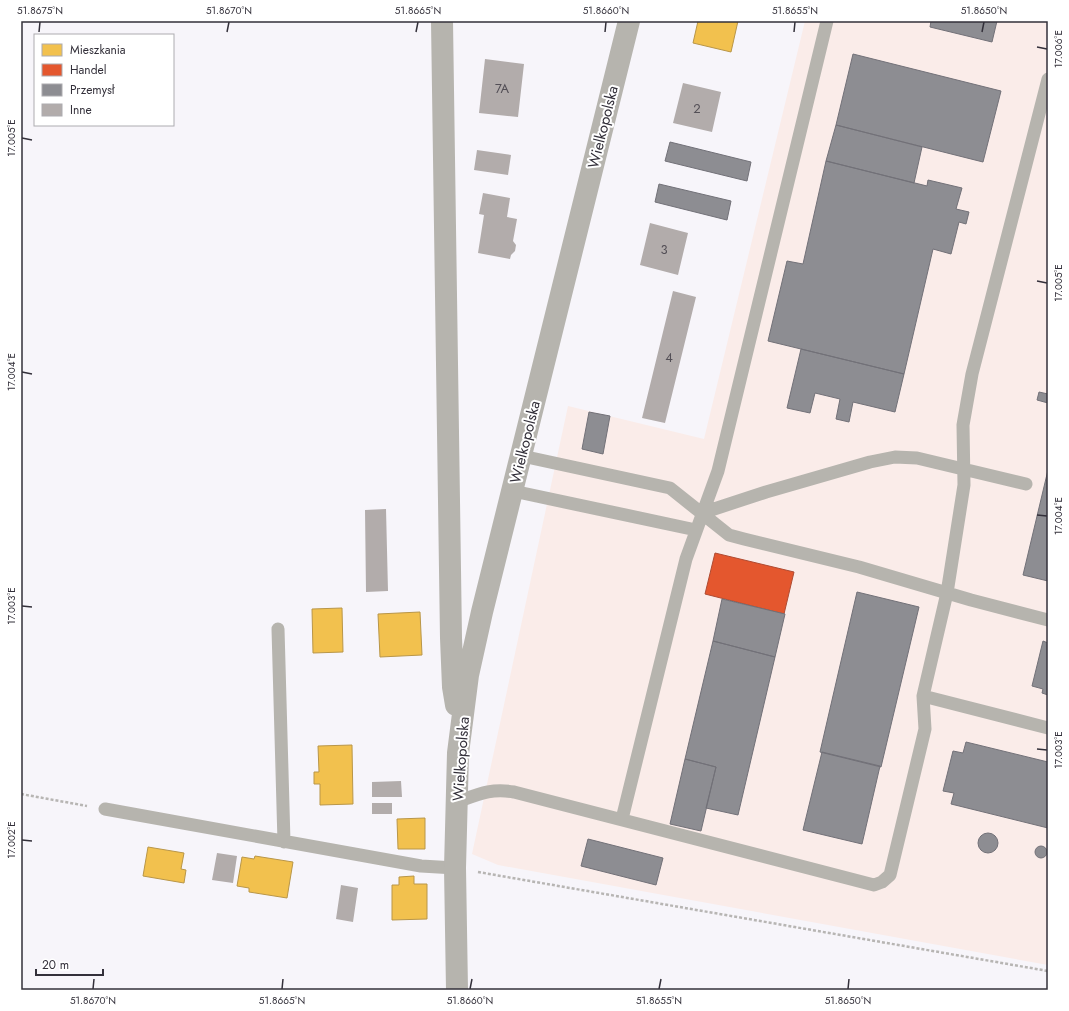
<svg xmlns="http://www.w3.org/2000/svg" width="1069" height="1011" font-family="Jost,sans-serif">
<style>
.industrial{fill:#faece9}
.homes{fill:#f2c14e;stroke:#b99648}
.shops{fill:#e4572e;stroke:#af4b32}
.industry{fill:#8d8d92;stroke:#727178}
.building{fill:#b2acab}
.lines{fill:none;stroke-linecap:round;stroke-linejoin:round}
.path{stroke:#b7b5b3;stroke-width:2.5;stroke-dasharray:3 2;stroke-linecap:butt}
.service{stroke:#b6b4ae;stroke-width:13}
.minor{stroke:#b6b4ae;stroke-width:22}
.ticks{fill:none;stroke:#33303a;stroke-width:1.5}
.labels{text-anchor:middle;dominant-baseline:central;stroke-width:4;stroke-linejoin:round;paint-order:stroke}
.number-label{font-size:13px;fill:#534f56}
.street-label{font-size:15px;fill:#33303a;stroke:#fff}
.neatline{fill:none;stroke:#33303a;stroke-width:1.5}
.ticks-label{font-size:10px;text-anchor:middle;fill:#33303a}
</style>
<rect width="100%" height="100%" fill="#f7f5fa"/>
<path class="industrial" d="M805,21h243v944l-550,-100 -26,-11 96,-448 136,33z"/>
<path class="homes" d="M698,21h40l-7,31 -38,-9z
M342,608l1,44 -30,1 -1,-44z
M420,612l2,43 -42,2 -2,-43z
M352,745l1,59 -33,1v-21h-6v-12h5l-1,-26z
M425,818v31h-27l-1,-30z
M148,847l36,6 -3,16 5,1 -2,13 -41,-7z
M255,856l38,6 -6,36 -38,-6v-4l-12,-2 5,-29 12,2z
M414,876v8h13v35l-35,1v-35h7v-8z"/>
<path class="shops" d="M715,553l79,19 -10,42 -79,-20z"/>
<path class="industry" d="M931,21h66l-5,21 -62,-15z
M853,54l148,37 -18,71 -147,-37z
M836,125l86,22 -8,36 -88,-22z
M670,142l81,20 -4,19 -82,-20z
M826,161l101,25 1,-6 34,8 -6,21 13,3 -3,12 -7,-2 -8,32 -18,-5 -29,125 -136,-33 19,-80 16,3z
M659,184l72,17 -4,19 -72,-18z
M801,349l103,25 -9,38 -42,-10 -4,20 -13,-3 4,-20 -25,-6 -5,20 -23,-5z
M1039,392l9,2v9l-11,-3z
M589,412l21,4 -7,38 -21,-5z
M1048,470v111l-25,-6z
M857,592l62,15 -38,160 -61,-15z
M722,599l63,15 -10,43 -62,-16z
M713,641l62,16 -37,158 -32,-7 10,-41 -31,-8z
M1043,641l5,2v52l-6,-2 1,-4 -11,-3z
M966,742l82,20v66l-97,-24 3,-11 -11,-2 10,-40 10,2z
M822,752l58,14 -18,78 -59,-14z
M685,759l31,8 -15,64 -31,-7z
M978 843a10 10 0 1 1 20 0a10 10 0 1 1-20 0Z
M588,839l75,19 -7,27 -75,-19z
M1035 852a6 6 0 1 1 12 0a6 6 0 1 1-12 0Z"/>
<path class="building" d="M485,59l39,5 -6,53 -39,-4z
M683,83l38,9 -9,40 -39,-9z
M477,150l34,5 -3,20 -34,-5z
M483,193l27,5 -3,19 10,2 -4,22 3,4 -1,6 -4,4 -1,4 -32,-6 6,-38 -5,-1z
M650,223l38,10 -10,42 -38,-10z
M673,291l23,6 -31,126 -23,-5z
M386,509l2,82 -22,1 -1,-82z
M401,781l1,16h-30v-15z
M372,803h20v11h-20z
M217,853l20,3 -4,27 -21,-3z
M341,885l17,3 -5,34 -17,-3z"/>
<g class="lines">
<path class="path" d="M21,794l66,12
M478,872l570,99"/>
<path class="service" d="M522,456l148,32 59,47 15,4 115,28 112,33 77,20
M513,491l183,39
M702,513l64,-21 104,-30 25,-5 22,1 109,26
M278,629l6,213
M923,696l125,32
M457,802c22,-8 34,-14 57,-10l360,93 8,-3 8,-7 35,-146 -2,-33 24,-103 17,-108 -1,-60 9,-51 76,-295
M105,809l316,57 34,2
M622,819l64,-260 32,-88 109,-450"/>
<path class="minor" d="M442,21l9,617 2,49 3,18
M457,990l-2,-122 3,-115 10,-78 14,-63 147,-591"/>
</g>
<path class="ticks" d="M39,32l1,-10M227,32l2,-10M416,32l2,-10M605,32l1,-10M794,32l1,-10M982,32l2,-10M1037,47l10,2M22,138l10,2M1037,281l10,2M22,372l10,2M1037,515l10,1M22,606l10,1M1037,749l10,1M22,840l10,1M93,989l1,-10M282,989l1,-10M470,989l2,-10M659,989l2,-10M848,989l1,-10"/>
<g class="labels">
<g class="number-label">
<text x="502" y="88">7A</text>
<text x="697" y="108">2</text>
<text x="664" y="249">3</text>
<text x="669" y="357">4</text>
</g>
<g class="street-label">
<text transform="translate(603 127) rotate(-76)">Wielkopolska</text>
<text transform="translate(525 442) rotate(-76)">Wielkopolska</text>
<text transform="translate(461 759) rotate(-86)">Wielkopolska</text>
</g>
</g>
<rect width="1069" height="1011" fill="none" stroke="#ffffff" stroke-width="44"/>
<rect x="34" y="34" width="140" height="92" fill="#ffffff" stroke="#adacb0"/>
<rect x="42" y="44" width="20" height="12" fill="#f2c14e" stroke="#adacb0"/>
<text x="70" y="54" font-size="12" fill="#33303a">Mieszkania</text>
<rect x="42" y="64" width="20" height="12" fill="#e4572e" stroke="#adacb0"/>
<text x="70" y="74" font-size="12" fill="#33303a">Handel</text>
<rect x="42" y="84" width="20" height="12" fill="#8d8d92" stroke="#adacb0"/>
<text x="70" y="94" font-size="12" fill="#33303a">Przemysł</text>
<rect x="42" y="104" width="20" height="12" fill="#b2acab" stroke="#adacb0"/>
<text x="70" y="114" font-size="12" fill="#33303a">Inne</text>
<path d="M36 969v6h67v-6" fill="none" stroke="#33303a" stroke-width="2"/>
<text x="42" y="969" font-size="12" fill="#33303a" stroke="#ffffff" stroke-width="3" paint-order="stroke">20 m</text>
<rect x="22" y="22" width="1025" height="967" class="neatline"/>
<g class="ticks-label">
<text x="40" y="14">51.8675°N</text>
<text x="229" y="14">51.8670°N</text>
<text x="418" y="14">51.8665°N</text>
<text x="606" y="14">51.8660°N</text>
<text x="795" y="14">51.8655°N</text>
<text x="984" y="14">51.8650°N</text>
<text transform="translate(1058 49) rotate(-90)" y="4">17.006°E</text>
<text transform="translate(11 138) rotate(-90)" y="4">17.005°E</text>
<text transform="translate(1058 283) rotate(-90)" y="4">17.005°E</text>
<text transform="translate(11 372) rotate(-90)" y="4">17.004°E</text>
<text transform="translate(1058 516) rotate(-90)" y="4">17.004°E</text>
<text transform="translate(11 606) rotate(-90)" y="4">17.003°E</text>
<text transform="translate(1058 750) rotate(-90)" y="4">17.003°E</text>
<text transform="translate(11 840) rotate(-90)" y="4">17.002°E</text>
<text x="93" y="1004">51.8670°N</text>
<text x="282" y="1004">51.8665°N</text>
<text x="470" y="1004">51.8660°N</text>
<text x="659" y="1004">51.8655°N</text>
<text x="848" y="1004">51.8650°N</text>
</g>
</svg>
